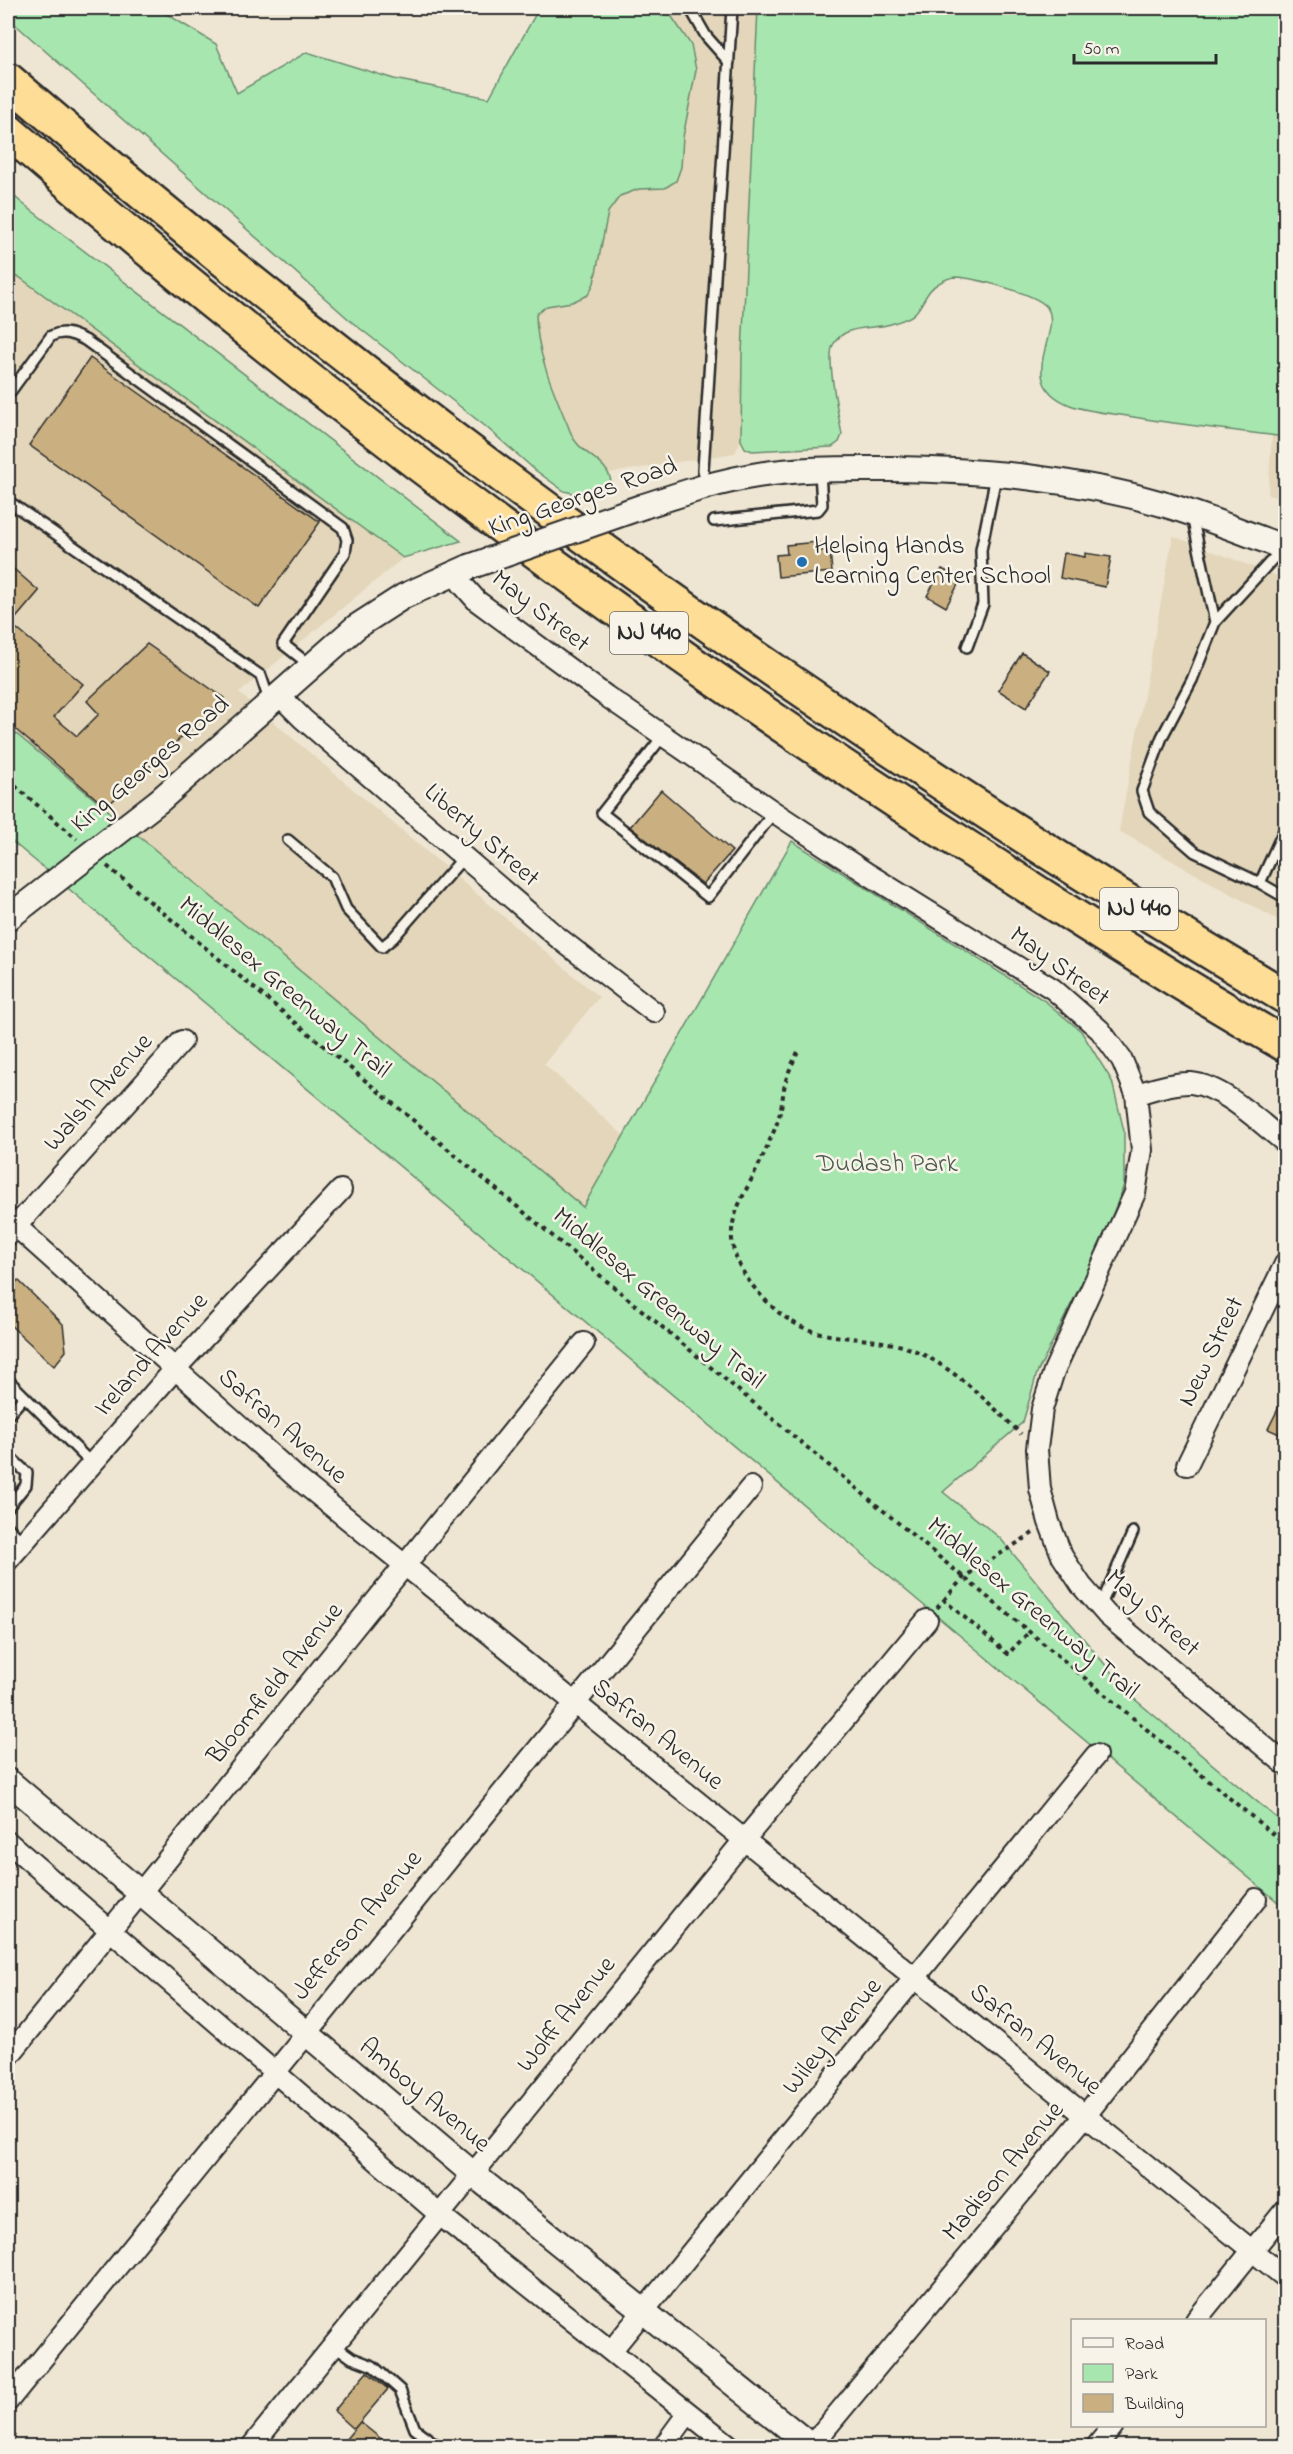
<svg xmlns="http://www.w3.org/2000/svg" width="1293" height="2454" font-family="'Indie Flower',sans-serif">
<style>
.built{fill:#e3d6ba}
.green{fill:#a7e7af;stroke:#69896d;stroke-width:1.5}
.building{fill:#cab080;stroke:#2b2b2b;stroke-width:1.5}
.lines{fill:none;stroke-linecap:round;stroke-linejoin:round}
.service-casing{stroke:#2b2b2b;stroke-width:14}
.minor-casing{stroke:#2b2b2b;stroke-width:24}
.tertiary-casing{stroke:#2b2b2b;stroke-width:28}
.motorway-casing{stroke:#2b2b2b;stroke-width:38}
.path{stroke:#2b2b2b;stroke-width:4;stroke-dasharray:4.5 4.5;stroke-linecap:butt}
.service{stroke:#f7f3e8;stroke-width:9}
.minor{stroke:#f7f3e8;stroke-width:20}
.tertiary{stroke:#f7f3e8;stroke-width:24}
.motorway{stroke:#fedd96;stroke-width:33}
.tertiary-bridge-casing{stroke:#2b2b2b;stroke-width:28;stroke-linecap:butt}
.tertiary-bridge{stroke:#f7f3e8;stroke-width:24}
.poi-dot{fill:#1f6fb2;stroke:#f7f3e8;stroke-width:2}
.labels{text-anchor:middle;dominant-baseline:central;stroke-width:5;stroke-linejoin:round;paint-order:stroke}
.shield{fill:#f7f3e8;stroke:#686764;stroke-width:1.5}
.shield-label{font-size:24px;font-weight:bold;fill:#2b2b2b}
.street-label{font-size:26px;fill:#2b2b2b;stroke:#f7f3e8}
.poi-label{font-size:26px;fill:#2b2b2b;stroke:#f7f3e8;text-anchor:start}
.park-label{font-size:26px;fill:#4a5a4c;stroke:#f7f3e8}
</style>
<rect width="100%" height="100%" fill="#eee6d3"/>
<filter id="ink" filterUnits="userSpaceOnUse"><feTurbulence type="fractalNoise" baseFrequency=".0167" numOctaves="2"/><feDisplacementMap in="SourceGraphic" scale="12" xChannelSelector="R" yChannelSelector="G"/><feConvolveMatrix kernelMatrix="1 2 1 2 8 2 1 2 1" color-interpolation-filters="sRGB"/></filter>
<g filter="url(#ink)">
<path class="built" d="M666,8h92l-16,346 -1,86 -6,13 -125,20 -35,-31 -20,-48 -11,-35 -8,-29v-16l11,-8 25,-4 22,-19 14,-71 12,-16 19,-7 26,-1 16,-21 2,-30 13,-67 -5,-25z
M1285,239v261l-17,-5z
M8,276l10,1 385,281 -164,135 360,304 -55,67 80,72 -41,71 -575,-480z
M1173,536l112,43v345l-166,-93z"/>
<path class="green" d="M8,8h149l59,36 21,49 70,-41 87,27 95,19 50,-90h127l25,37 5,25 -13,67 -2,30 -5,14 -11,7 -26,1 -19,7 -12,16 -14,71 -6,12 -16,7 -25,4 -11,8c0,36 16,74 30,107 3,6 5,15 10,21 11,15 33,21 35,40l-8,7 -22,6 -17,-4 -29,-21 -50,-44 -132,-103 -345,-305z
M758,8h527v429c-53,-7 -105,-12 -158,-21 -18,-3 -39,-4 -57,-11 -59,-23 -4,-75 -24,-99 -12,-13 -72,-28 -90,-29 -5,0 -12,3 -17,6 -13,7 -15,21 -25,31 -4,4 -14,7 -20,9 -21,8 -48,-1 -61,22 -7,14 6,72 9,90l-3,7 -7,5 -80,4 -7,-3 -4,-8 1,-86z
M8,191l14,12 439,338 -58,17 -384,-281 -11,-1z
M8,727l575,480 209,-366 253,160 36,30 31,50 12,50v54l-21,55 -66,133 -14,49 -80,70 57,46 132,159 153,128v83l-1277,-1070z"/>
<path class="building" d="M90,358l230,164 -61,86 -230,-163z
M818,542l1,9 11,-1 2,22 -54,5 -2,-22 11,-1 -1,-9z
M1064,553l21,4v-4l26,4 -6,30 -45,-9z
M8,564l31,27 -28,33 72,60 -29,33 23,19 22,-22 -12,-13 60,-57 77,54 -118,109 -98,-84z
M942,569l19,10 -15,28 -19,-11z
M1022,653l28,18 -24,37 -28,-18z
M661,790l71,61 -29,33 -73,-57z
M18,1280l45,44 3,27 -12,15 -46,-43v-32z
M1286,1393v44l-18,-8z
M367,2372l21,17 -34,40 -20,-18z
M360,2422l30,24h-50z"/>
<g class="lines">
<g class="service-casing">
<path id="service" d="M690,8l16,28 23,26
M8,395l43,-59c13,-6 21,-2 34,4l258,188 4,12 -2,13 -62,91 28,22
M707,486l-4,-16 29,-462
M8,501l253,175 8,24
M1192,516l23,106
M714,521l104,-11 4,-5 -2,-33
M967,647l16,-43 -2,-54 15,-74
M663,736l-61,77 106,84 66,-85
M1286,826l-26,57 26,15
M288,840l44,37 14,32 36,38 11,-9 71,-81
M1260,883l-65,-31 -46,-40 -7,-21 20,-54 30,-57 23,-58 67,-73
M8,1380l83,83
M8,1415l16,-18
M8,1455l19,18 -1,12 -18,22
M8,1527l15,16
M1100,1607l33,-75
M334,2345l18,13 21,8 27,24 15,39 23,17"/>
</g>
<g class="minor-casing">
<path id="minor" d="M456,572l6,12 15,17 129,95 168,116 94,62 185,115 47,41 22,30 14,34 6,56 -7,43 -81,178 -12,38 -5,40 3,40 9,33 13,34 19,29 26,30 179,150
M279,695l24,24 253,217 98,76
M1136,1094c16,-4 37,-12 55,-11 33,3 69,40 95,60
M8,1219l289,259 989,800
M8,1235l174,-194
M1187,1465l99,-203
M8,1560l167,-191 166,-179
M8,1842l432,373 290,231
M8,2057l576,-714
M1196,2320l90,-111
M611,2351l485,-596
M8,2401l743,-914
M252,2446l492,-606 183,-220
M664,2446l24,-33
M811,2446l274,-330 171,-217
M1097,2446l16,-20"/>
</g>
<g class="tertiary-casing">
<path id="tertiary" d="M644,506c37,-12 75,-25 114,-31 43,-7 87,-6 131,-6 94,1 186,9 277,36 41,12 80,29 120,43
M160,800l196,-173 48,-31 65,-29
M8,918l18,-14
M8,1781l465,393 338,272"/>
</g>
<g class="motorway-casing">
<path id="motorway" d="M8,80c398,342 825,650 1278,917
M8,131c308,267 637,511 982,731 97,63 195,125 296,183"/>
</g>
<path class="path" d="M8,780l69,59
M107,866l1179,979
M798,1052c-4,8 -8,16 -11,25 -4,11 -4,24 -7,35 -2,11 -7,21 -11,30 -23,60 -64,87 -12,149 14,16 29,30 50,38 35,13 77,7 111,23 41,20 71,51 103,82
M944,1600l20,-23 69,-44
M937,1608l7,-8 64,54 21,-22"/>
<use href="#service" class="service"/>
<use href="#minor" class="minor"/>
<use href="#tertiary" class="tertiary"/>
<use href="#motorway" class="motorway"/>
<g class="tertiary-bridge-casing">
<path id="tertiary-bridge" d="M469,567l175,-61
M26,904l134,-104"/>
</g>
<use href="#tertiary-bridge" class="tertiary-bridge"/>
</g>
</g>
<circle class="poi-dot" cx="802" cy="562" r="6"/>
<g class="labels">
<g class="shield">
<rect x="610" y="612" width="78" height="42" rx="4.5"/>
<rect x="1100" y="888" width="78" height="42" rx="4.5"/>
</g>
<g class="shield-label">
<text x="649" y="633">NJ 440</text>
<text x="1139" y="909">NJ 440</text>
</g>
<g class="street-label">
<text transform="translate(583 498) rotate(-19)">King Georges Road</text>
<text transform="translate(540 612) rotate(38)">May Street</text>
<text transform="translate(151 765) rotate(-40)">King Georges Road</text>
<text transform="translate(481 836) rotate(41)">Liberty Street</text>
<text transform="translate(1059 967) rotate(36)">May Street</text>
<text transform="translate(284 988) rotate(40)">Middlesex Greenway Trail</text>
<text transform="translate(99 1093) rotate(-48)">Walsh Avenue</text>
<text transform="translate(658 1299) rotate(40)">Middlesex Greenway Trail</text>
<text transform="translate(1212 1352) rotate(-64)">New Street</text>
<text transform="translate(152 1355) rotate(-48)">Ireland Avenue</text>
<text transform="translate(282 1427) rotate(41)">Safran Avenue</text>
<text transform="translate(1032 1609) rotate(40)">Middlesex Greenway Trail</text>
<text transform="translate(1152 1614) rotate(42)">May Street</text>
<text transform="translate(276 1684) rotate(-51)">Bloomfield Avenue</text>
<text transform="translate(657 1735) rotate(39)">Safran Avenue</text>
<text transform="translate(358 1926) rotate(-50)">Jefferson Avenue</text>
<text transform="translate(567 2015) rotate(-51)">Wolff Avenue</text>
<text transform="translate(833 2037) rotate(-51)">Wiley Avenue</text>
<text transform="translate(1035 2040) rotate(39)">Safran Avenue</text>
<text transform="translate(424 2096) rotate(40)">Amboy Avenue</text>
<text transform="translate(1004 2172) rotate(-50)">Madison Avenue</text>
</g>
<g class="poi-label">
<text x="814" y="547">Helping Hands<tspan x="814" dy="30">Learning Center School</tspan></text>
</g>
<g class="park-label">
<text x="887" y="1165">Dudash Park</text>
</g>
</g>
<rect width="1293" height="2454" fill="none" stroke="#f7f3e8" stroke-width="30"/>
<rect x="15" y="15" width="1263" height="2424" fill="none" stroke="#2b2b2b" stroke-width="2" filter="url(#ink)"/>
<rect x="1071" y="2319" width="195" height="108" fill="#f7f3e8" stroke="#a5a39c" stroke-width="1.5"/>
<rect x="1083" y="2338" width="30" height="9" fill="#f7f3e8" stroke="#a5a39c" stroke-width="1.5"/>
<text x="1125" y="2349" font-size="18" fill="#2b2b2b">Road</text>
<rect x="1083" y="2364" width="30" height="18" fill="#a7e7af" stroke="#a5a39c" stroke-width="1.5"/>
<text x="1125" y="2379" font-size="18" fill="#2b2b2b">Park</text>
<rect x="1083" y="2394" width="30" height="18" fill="#cab080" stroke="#a5a39c" stroke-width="1.5"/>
<text x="1125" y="2409" font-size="18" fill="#2b2b2b">Building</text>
<path d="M1074 54v9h142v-9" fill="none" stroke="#2b2b2b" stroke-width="3"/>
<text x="1083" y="54" font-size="18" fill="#2b2b2b" stroke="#f7f3e8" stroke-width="4.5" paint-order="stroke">50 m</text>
</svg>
